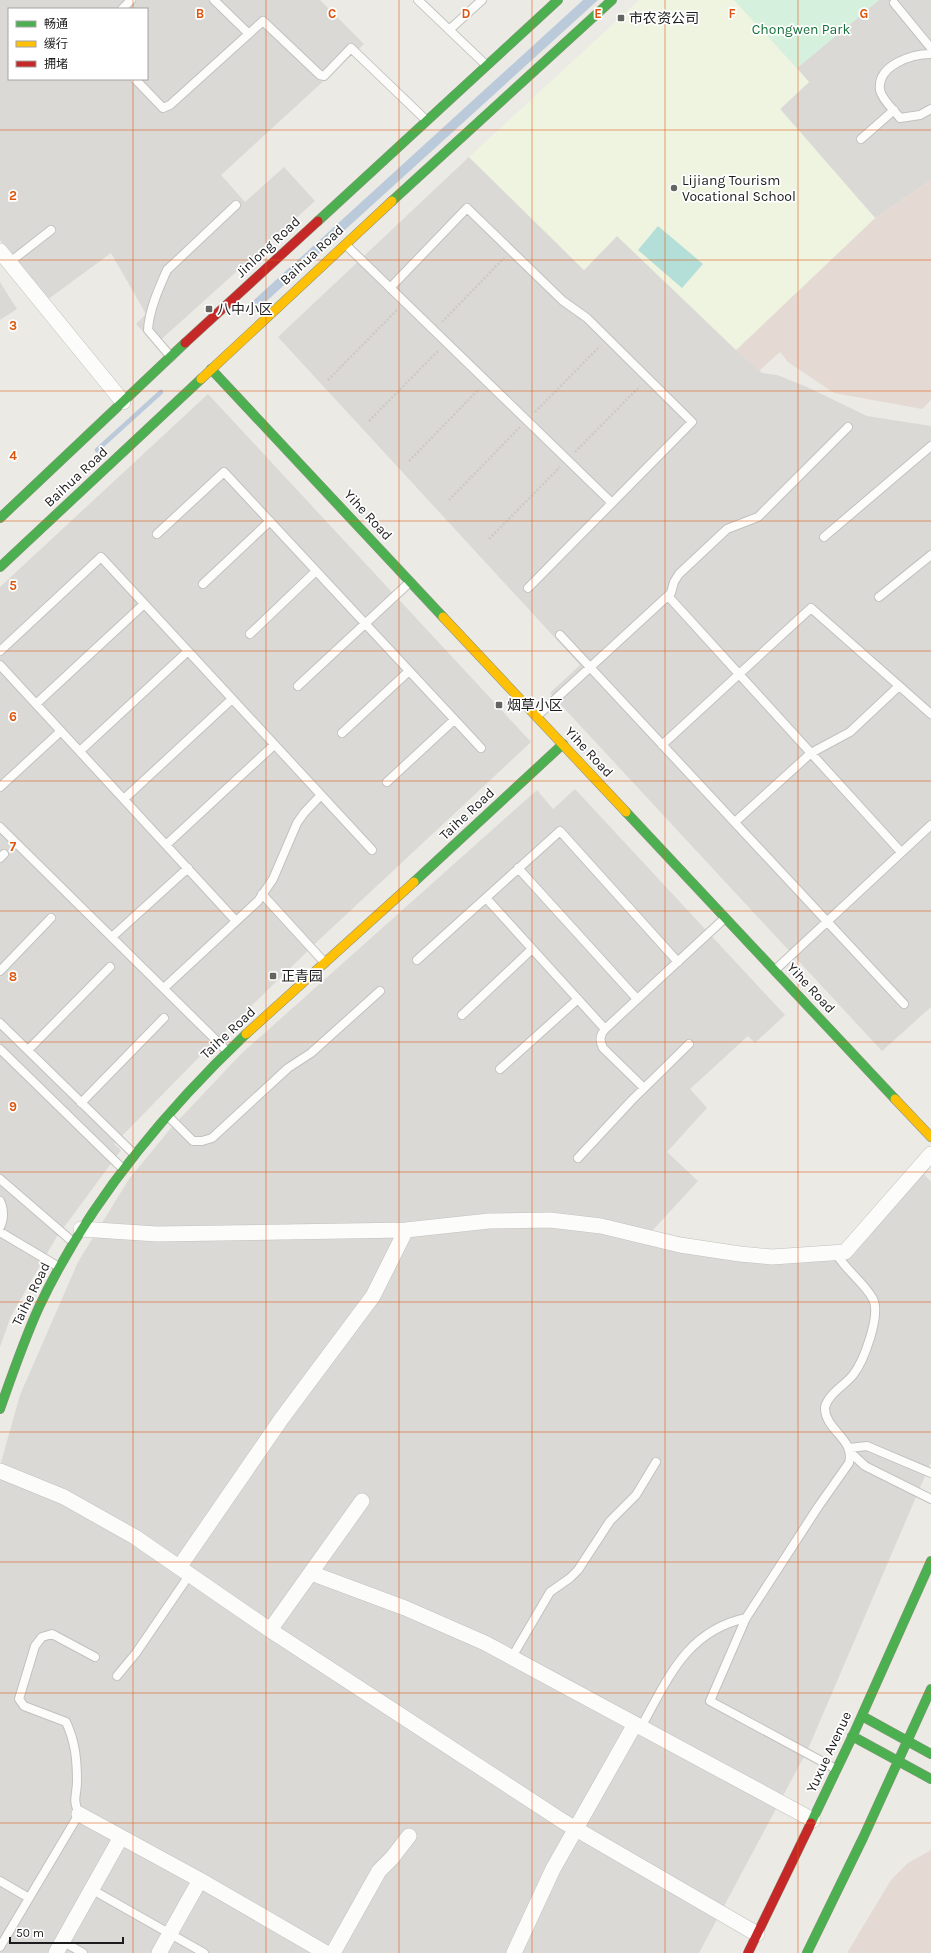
<svg xmlns="http://www.w3.org/2000/svg" width="931" height="1953" font-family="Karla,'Noto Sans SC',sans-serif">
<style>
.residential{fill:#dad9d6;fill-rule:evenodd}
.commercial{fill:#e4dad3}
.education{fill:#eff4e1}
.park{fill:#d5f0dc}
.pitch{fill:#b4ded8}
.water{fill:#bbcada}
.lines{fill:none;stroke-linecap:round;stroke-linejoin:round}
.stream{stroke:#bbcada;stroke-width:4.5}
.lane-casing{stroke:#c2c1bf;stroke-width:10}
.street-casing{stroke:#c2c1bf;stroke-width:16}
.fast-casing{stroke:#8c937f;stroke-width:10}
.slow-casing{stroke:#8c937f;stroke-width:10}
.jam-casing{stroke:#8c937f;stroke-width:10}
.path{stroke:#d0c9c3;stroke-width:2.5;stroke-dasharray:2 2;stroke-linecap:butt}
.lane{stroke:#fcfcfb;stroke-width:8}
.street{stroke:#fcfcfb;stroke-width:15}
.fast{stroke:#4caf50;stroke-width:9}
.slow{stroke:#ffc107;stroke-width:9}
.jam{stroke:#c62828;stroke-width:9}
.grid{fill:none;stroke:#de560d;stroke-width:1;stroke-opacity:0.55}
.poi-dot{fill:#646462;stroke:#fff;stroke-width:1.5}
.labels{text-anchor:middle;dominant-baseline:central;stroke-width:3.5;stroke-linejoin:round;paint-order:stroke}
.poi-label{font-size:14px;fill:#1c1c1c;stroke:#fff;text-anchor:start}
.park-label{font-size:14px;fill:#156f38;stroke:#fff}
.street-label{font-size:14px;fill:#1c1c1c;stroke:#fff}
.grid-label{font-size:13px;text-anchor:middle;font-weight:bold;fill:#de560d;stroke:#fff;stroke-width:3.5;stroke-linejoin:round;paint-order:stroke}
</style>
<rect width="100%" height="100%" fill="#ebeae5"/>
<path class="residential" d="M0,0h320l44,44 -143,131 24,27 39,-35 31,34 -160,144 -19,-21 10,-10 -35,-61 -64,47 -47,-60zM9,9h138v70h-138z
M879,0h52v180l-56,38 -95,-109 29,-27 -12,-14z
M469,157l115,113 33,-34 145,137 15,2 30,12 60,29 64,10v581l-49,44 -332,-358 30,-28 -302,-328z
M0,282l17,27 -17,11z
M208,394l323,348 -211,197 -109,106 -97,99 7,6 -65,88 -45,78 -11,31v-760z
M575,789l210,226 -30,28 -7,-7 -58,53 17,19 -40,44 31,29 -46,50 83,17 42,5 63,-5 83,-75 8,9v280l-123,287 -109,204h-699v-487l20,-71 58,-133 51,-83 42,-51 70,-74 296,-264 16,19z"/>
<path class="commercial" d="M931,180v220l-9,9 -88,-16 -46,-31 -8,-10 -21,19 -23,-21 139,-132z
M931,1850v103h-84l44,-73 17,-17z"/>
<path class="education" d="M639,0h95l75,82 -29,27 95,109 -139,132 -119,-114 -33,34 -115,-113z"/>
<path class="park" d="M734,0h145l-82,68z"/>
<path class="pitch" d="M658,226l45,38 -21,24 -44,-38z"/>
<path class="water" d="M583,0h15l-349,317 -6,-7z"/>
<g class="lines">
<path class="stream" d="M97,450l64,-58"/>
<g class="lane-casing">
<path id="lane" d="M214,0l35,34
M418,0l68,65
M894,3l37,45
M122,9l9,-9
M449,30l33,-30
M931,54c-19,0 -54,11 -51,36 2,10 14,20 20,28l20,-3 11,-6
M135,79l28,29 7,-3 93,-84 57,54 4,1 27,-28 75,72
M861,139l33,-29
M346,245l266,258
M10,262l41,-32
M390,288l77,-80 96,93 24,17 105,104 -164,166
M171,357l-23,-27c1,-20 11,-42 19,-60l69,-65
M157,534l67,-62 257,276
M824,537l107,-91
M203,584l67,-63
M668,596l233,256
M879,597l52,-42
M250,634l66,-63
M560,635l344,369
M0,651l101,-94 271,293
M0,665l236,256
M298,686l112,-104
M36,704l108,-100
M537,716l134,-123 3,-11 5,-8 48,-45 31,-12 90,-90
M342,733l67,-62
M662,745l149,-137 120,106
M80,751l108,-100
M387,782l67,-62
M0,787l61,-56
M124,799l108,-100
M735,822l76,-69 39,-21 49,-46
M0,827l227,224
M166,845l108,-100
M0,858l4,-4
M518,868l119,131
M262,894l63,69
M486,898l119,131 120,-111
M112,937l76,-69
M417,960l143,-129 118,131
M775,970l156,-145
M0,971l51,-53
M164,988l94,-87 15,-22 24,-56 7,-10 17,-18
M462,1015l70,-66
M0,1023l134,131
M605,1029c-5,6 -6,11 -2,19l41,40
M0,1049l123,120
M28,1050l82,-83
M500,1069l78,-70
M81,1103l83,-85
M168,1116l25,25h9l10,-3 76,-70 23,-15 69,-62
M578,1158l54,-58 57,-56
M0,1179l73,63
M0,1201c4,8 4,18 0,26
M0,1232l59,35
M849,1448l18,-2 64,27
M851,1453l14,13 66,33
M512,1657l38,-65 20,-14 8,-8 32,-49 26,-26 20,-33
M117,1676l19,-23 54,-79
M641,1727c27,-48 45,-96 105,-109
M836,1769l-126,-68 36,-83 72,-111 31,-44c7,-24 -25,-33 -24,-56 4,-14 19,-21 28,-32 11,-14 28,-60 20,-76 -10,-18 -27,-28 -37,-46
M0,1881l29,17
M91,1889l113,64
M62,1941l21,12
M0,1947l79,-133c-7,-16 -2,-18 -2,-33 0,-22 -2,-40 -11,-59l-42,-16 -5,-7 16,-53 7,-9 10,-3 43,23"/>
</g>
<g class="street-casing">
<path id="street" d="M0,251l123,151
M81,1229l76,5 249,-4 83,-9 61,-1 51,6 79,19 60,9 32,3 73,-5 86,-98
M0,1471l64,26 71,40 135,93 294,192 193,112
M180,1566l102,-148 91,-122 33,-66
M311,1573l94,35 80,35 328,177
M270,1630l92,-129
M79,1814l121,66 126,73
M56,1953l65,-116
M159,1953l41,-73
M333,1953l46,-82 13,-13 17,-22
M514,1953l39,-84 82,-145"/>
</g>
<g class="fast-casing">
<path id="fast" d="M392,201l220,-201
M318,221l240,-221
M211,369l232,248
M0,518l185,-175
M0,567l201,-188
M626,812l269,287
M414,882l149,-138
M0,1409c12,-34 24,-69 39,-102 49,-104 124,-194 207,-273
M862,1716l69,38
M852,1736l79,43
M811,1823l43,-90 77,-172
M807,1953l56,-115 68,-149"/>
</g>
<g class="slow-casing">
<path id="slow" d="M201,379l191,-178
M443,617l183,195
M246,1034l168,-152
M895,1099l36,38"/>
</g>
<g class="jam-casing">
<path id="jam" d="M185,343l133,-122
M748,1953l63,-130"/>
</g>
<path class="path" d="M442,322l62,-64
M328,380l69,-70
M535,412l65,-66
M369,421l70,-71
M575,452l65,-66
M409,461l70,-72
M449,500l71,-73
M489,539l71,-72"/>
<use href="#lane" class="lane"/>
<use href="#street" class="street"/>
<use href="#fast" class="fast"/>
<use href="#slow" class="slow"/>
<use href="#jam" class="jam"/>
</g>
<path class="grid" d="M133,0v9M266,0v1953M399,0v1953M532,0v1953M665,0v1953M798,0v1953M133,79v1874M0,130h931M0,260h931M0,391h931M0,521h931M0,651h931M0,781h931M0,911h931M0,1042h931M0,1172h931M0,1302h931M0,1432h931M0,1562h931M0,1693h931M0,1823h931"/>
<g class="poi-dot">
<rect x="617" y="14" width="8" height="8" rx="2"/>
<circle cx="674" cy="188" r="4"/>
<rect x="205" y="305" width="8" height="8" rx="2"/>
<rect x="495" y="701" width="8" height="8" rx="2"/>
<rect x="269" y="972" width="8" height="8" rx="2"/>
</g>
<g class="labels">
<g class="poi-label">
<text x="629" y="18">市农资公司</text>
<text x="682" y="180">Lijiang Tourism<tspan x="682" dy="16">Vocational School</tspan></text>
<text x="217" y="309">八中小区</text>
<text x="507" y="705">烟草小区</text>
<text x="281" y="976">正青园</text>
</g>
<g class="park-label">
<text x="801" y="29">Chongwen Park</text>
</g>
<g class="street-label">
<text transform="translate(268 247) rotate(-43)">Jinlong Road</text>
<text transform="translate(312 255) rotate(-43)">Baihua Road</text>
<text transform="translate(76 477) rotate(-43)">Baihua Road</text>
<text transform="translate(368 515) rotate(47)">Yihe Road</text>
<text transform="translate(589 752) rotate(47)">Yihe Road</text>
<text transform="translate(467 814) rotate(-43)">Taihe Road</text>
<text transform="translate(811 988) rotate(47)">Yihe Road</text>
<text transform="translate(228 1033) rotate(-43)">Taihe Road</text>
<text transform="translate(31 1294) rotate(-64)">Taihe Road</text>
<text transform="translate(829 1752) rotate(-65)">Yuxue Avenue</text>
</g>
</g>
<g class="grid-label">
<text x="200" y="18">B</text>
<text x="332" y="18">C</text>
<text x="466" y="18">D</text>
<text x="598" y="18">E</text>
<text x="732" y="18">F</text>
<text x="864" y="18">G</text>
<text x="13" y="200">2</text>
<text x="13" y="330">3</text>
<text x="13" y="460">4</text>
<text x="13" y="590">5</text>
<text x="13" y="721">6</text>
<text x="13" y="851">7</text>
<text x="13" y="981">8</text>
<text x="13" y="1111">9</text>
</g>
<rect x="8" y="8" width="140" height="72" fill="#ffffff" stroke="#a4a4a4"/>
<rect x="16" y="21" width="20" height="6" fill="#4caf50" stroke="#a4a4a4"/>
<text x="44" y="28" font-size="12" fill="#1c1c1c">畅通</text>
<rect x="16" y="41" width="20" height="6" fill="#ffc107" stroke="#a4a4a4"/>
<text x="44" y="48" font-size="12" fill="#1c1c1c">缓行</text>
<rect x="16" y="61" width="20" height="6" fill="#c62828" stroke="#a4a4a4"/>
<text x="44" y="68" font-size="12" fill="#1c1c1c">拥堵</text>
<path d="M10 1937v6h113v-6" fill="none" stroke="#1c1c1c" stroke-width="2"/>
<text x="16" y="1937" font-size="12" fill="#1c1c1c" stroke="#ffffff" stroke-width="3" paint-order="stroke">50 m</text>
</svg>
